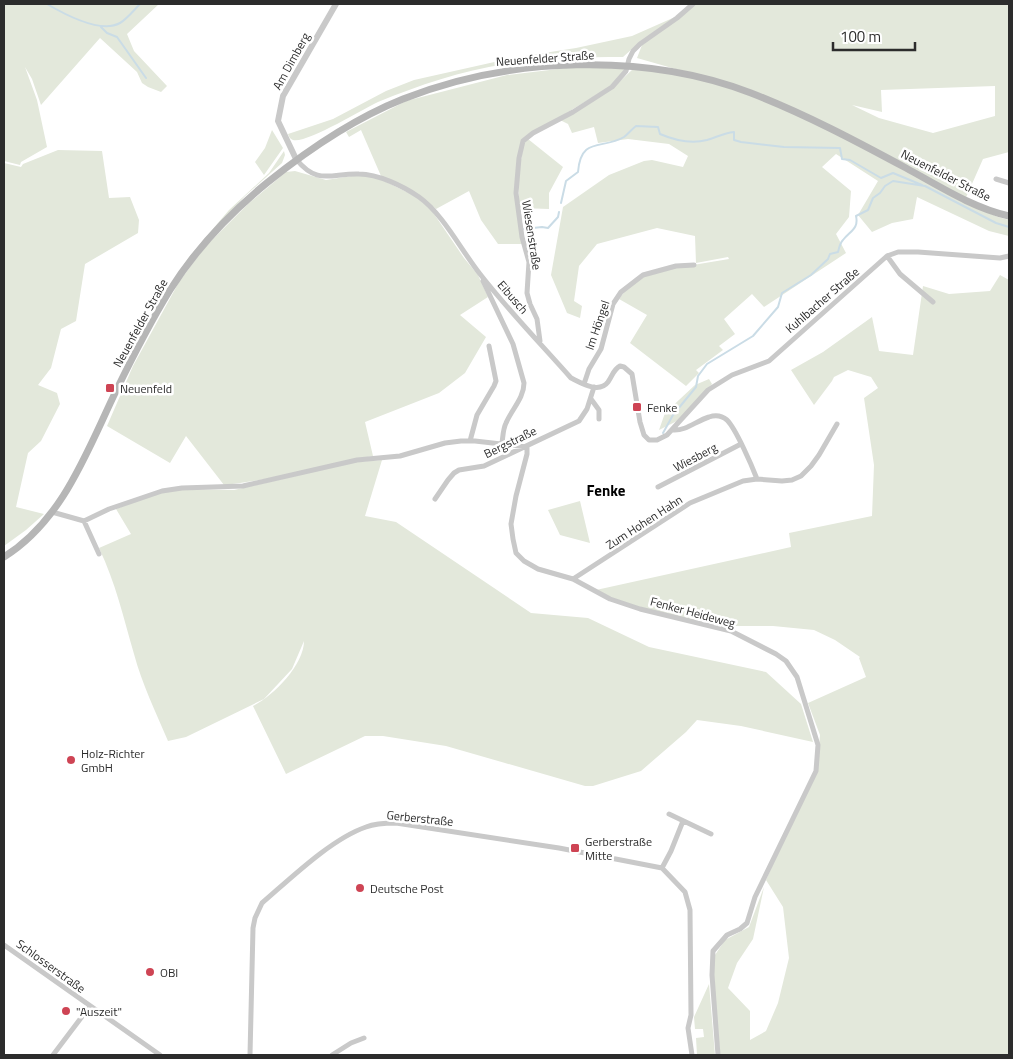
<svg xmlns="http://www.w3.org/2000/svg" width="1013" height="1059" font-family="'Titillium Web',sans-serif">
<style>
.green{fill:#e3e8db;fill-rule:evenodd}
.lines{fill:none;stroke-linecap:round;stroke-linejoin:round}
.stream{stroke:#cadce6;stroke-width:2}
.minor{stroke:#c9c9c9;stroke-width:5}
.tertiary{stroke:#c9c9c9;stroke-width:6}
.secondary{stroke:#b6b6b6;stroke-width:7}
.poi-dot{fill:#ce4454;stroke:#fff;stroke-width:2}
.labels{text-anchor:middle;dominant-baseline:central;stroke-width:5;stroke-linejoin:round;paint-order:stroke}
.street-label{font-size:12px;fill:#2c2c2c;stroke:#fff}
.poi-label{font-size:12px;fill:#2c2c2c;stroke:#fff;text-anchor:start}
.quarter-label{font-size:15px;font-weight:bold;fill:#000;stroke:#fff}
</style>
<rect width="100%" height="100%" fill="#fff"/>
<path class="green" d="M4,4h155l-32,30 7,17 33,35 -6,6 -13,-5 -6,-4 -5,-11 -37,-34 -59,67 -9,-26 -7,-12 12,33 10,47 -26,15 -1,3 -16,-4z
M695,4h314v148l-26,7 -19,43 34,15 11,3v16l-20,-5 -72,-34 -4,22 -21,4 -20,9 -14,-17 20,-34 -42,-27 -14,13 29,24 -2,26 -13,17 10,19 -82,54 -12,-13 -28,25 11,15 -16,12 4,4 -27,20 3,3 -13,13 -56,-43 17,-28 -28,-16 6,-8 17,-14 33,-9 54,-9 -1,-2 -32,6 -1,-27 -38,-8 -60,16 -18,22 -5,35 8,5 -2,12 -13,-5 -16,-38 12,-68 46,-32 35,-14 8,-1 31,7 5,-11 -19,-12 -41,-5 -30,4 -4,-16 -22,6 -4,-9 -8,-4 54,-33 19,-18 60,5 -56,-16 5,-13zM995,86v30l-62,17 -54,-15 -27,-13 30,7 -1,-22z
M675,17l-34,24 -18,16c-39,0 -79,1 -118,7 -43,7 -86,21 -127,38 -15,7 -72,42 -85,38 -3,-1 -4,-3 -5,-6l45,-15 53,-28 28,-11 98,-22 64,-10 56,-12z
M583,66l42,3 -14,17 -89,54 -7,53 8,51h-25l-17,-24 -12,-29 -33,18 -17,-14 -38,-19 -20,-46 -12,7 -3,-5 60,-31 101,-26z
M272,130l11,18 -19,27 -9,-13 10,-14z
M528,139l35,28 -14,26v16l-30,-1 -1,-31 6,-35z
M58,150l44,1 7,47 21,-1 9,23 -1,13 -53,31 -9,57 -15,8 -10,39 -13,17 19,8 3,11 -19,37 -13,12 -12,54 28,7 -18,16 -22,16v-383l17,4 2,-3z
M284,151l1,4 -3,8 -37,33 -32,34 -86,130 34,-62 28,-41 40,-47 40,-37z
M295,171l31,9 32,-5 20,3 39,19 15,14 32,47 14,17 10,22 -28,18 26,22 -21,36 -26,20 -74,29 8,34c-50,9 -99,24 -149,29l-38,-49 -16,27 -63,-37 26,-60 46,-84 26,-35 43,-43 38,-32z
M1000,275l9,5v775h-289l-7,-80 2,-20 10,-15 24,-13 15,-40 -11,52 -16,24 -9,25 22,23v29l16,-9 12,-28 11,-45 -6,-51 -17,-27 25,-57 26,-51 3,-37 -12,-32 58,-26 -7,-19 1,-1 -25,-17 -21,-10 -41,-4h-57l-65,-15 -41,-13 -14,-8 195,-43 -2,-14 83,-17 2,-51 -10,-67 14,-10 -7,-11 -23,-7 -14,7 -2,4 -18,24 -23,-35 32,-18 49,-35 7,34 34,4 10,-69 26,8 41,-3z
M709,379l3,5 -31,35 -22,11 6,-17 30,-28z
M382,460l-17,56 31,6 135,91 57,5 61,29 117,25 35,32 12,38 -72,-16 -44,-6 -11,12 -45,39 -48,15h-8l-139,-40 -63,-10h-18l-79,38 -33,-68c20,-10 51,-41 51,-65l-12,28 -28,30 -78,38 -18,4c-12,-28 -26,-57 -34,-87 -11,-38 -18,-70 -35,-106l32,-14 -15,-25 43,-16 25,-4 50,1 122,-28z
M580,501l10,42 -30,-8 -12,-25z
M709,984l6,71h-18l-1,-17 8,-1 -1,-8h-8l-1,-12z"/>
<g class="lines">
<path class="stream" d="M47,4c17,10 53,30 73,19 7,-4 14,-13 20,-19
M101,27l6,6 10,4 29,41
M561,203l5,-22 12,-9c3,-36 24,-22 46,-35 4,-3 8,-8 12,-11l22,1 2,7c14,6 32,10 47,6 10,-3 17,-7 27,-8v8l7,2 43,5 56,1 2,11 8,1 31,18 12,-5 29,12
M524,229l18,-2 6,1 10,-11 1,-5
M663,433l10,-18 23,-28 2,-11 9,-12 46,-28 25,-29 4,-14 29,-18 17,-16 2,-5 8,-2c1,-4 2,-9 5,-12 7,-9 16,-11 13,-24l12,-6 5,-12 7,-5 5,-7 8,-5 32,5 71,37 13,4"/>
<path class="minor" d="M296,159c22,27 35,14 63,15 19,0 44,12 60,23 24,17 42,53 61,77 28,36 60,69 91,104 10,5 28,16 37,4 5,-7 5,-12 12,-16l4,1 8,7 8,48 4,13 5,5h8l10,-5 41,-45 24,-15 37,-14 118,-105 11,-4h20l82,6 9,-2
M996,179l13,4
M887,256l13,18 33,28
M483,281l30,63 11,39c0,15 -12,26 -18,40 -3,6 -3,13 -4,20
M540,341l-3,-22 -7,-15 -3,-11 2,-31 -7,-25 -6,-44 3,-35 4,-17 10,-8 40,-21 39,-25 14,-16 3,-12 4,-8 7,-7 37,-26 16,-14
M584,384l5,-15 12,-20 12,-45 8,-12 22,-17 33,-9 18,-1
M591,399l8,11v9
M673,430c13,1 23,-9 36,-13 6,-2 12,-2 18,3 9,9 25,46 30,59
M470,441l7,-26 17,-29 2,-5 -7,-35
M527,447v7l-11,42 -5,28 2,15 3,14 8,8 14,8 35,10 37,20 30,10 91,22 45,23 10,7 11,16 21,68 -2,26 -61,126 -8,26 -7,6 -13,6 -14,16 -1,24 6,80
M658,487l83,-43
M435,499l13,-19 6,-7 5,-3 25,-4 95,-45 8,-12 7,-22
M52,512l32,9 25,-12 53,-18 20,-3 61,-2 114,-26 43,-4 45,-13 16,-2h14l52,6
M84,521l15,33
M573,579l117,-76 53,-22 14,-2 25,2 10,-1 9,-4 10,-10 8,-11 18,-31
M669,814l42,20
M662,868l9,-17 12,-30
M4,945l156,110
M53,1055l37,-49
M250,1055l3,-127 2,-10 7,-15c28,-24 69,-64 104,-76 10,-4 20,-4 30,-4l163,25 103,20 23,24 5,18 1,105 -3,13 4,27
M332,1055l19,-12 13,-5"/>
<path class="tertiary" d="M296,159l-18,-38 5,-25 53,-92"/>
<path class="secondary" d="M4,557c59,-37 83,-106 112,-166 16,-33 35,-70 54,-101 26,-41 61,-78 98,-108 41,-33 85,-63 135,-83 105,-42 242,-47 348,-6 54,21 105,48 155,75 33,18 67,40 103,48"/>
</g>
<g class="poi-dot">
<rect x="105" y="383" width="10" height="10" rx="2.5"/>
<rect x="632" y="402" width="10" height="10" rx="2.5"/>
<circle cx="71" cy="760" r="5"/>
<rect x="570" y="843" width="10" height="10" rx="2.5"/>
<circle cx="360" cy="888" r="5"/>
<circle cx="150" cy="972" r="5"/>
<circle cx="66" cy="1011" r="5"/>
</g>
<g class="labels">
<g class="street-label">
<text transform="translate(545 58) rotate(-4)">Neuenfelder Straße</text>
<text transform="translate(291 61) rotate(-61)">Am Dimberg</text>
<text transform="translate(946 175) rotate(27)">Neuenfelder Straße</text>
<text transform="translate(532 235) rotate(81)">Wiesenstraße</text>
<text transform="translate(513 297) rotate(49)">Eibusch</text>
<text transform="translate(822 300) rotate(-41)">Kuhlbacher Straße</text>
<text transform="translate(140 323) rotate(-61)">Neuenfelder Straße</text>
<text transform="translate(597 325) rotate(-71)">Im Höngel</text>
<text transform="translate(510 442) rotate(-26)">Bergstraße</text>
<text transform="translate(695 457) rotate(-28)">Wiesberg</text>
<text transform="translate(644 522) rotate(-33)">Zum Hohen Hahn</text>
<text transform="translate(693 612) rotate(15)">Fenker Heideweg</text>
<text transform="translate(420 818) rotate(6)">Gerberstraße</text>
<text transform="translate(51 966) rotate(36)">Schlosserstraße</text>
</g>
<g class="poi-label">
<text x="120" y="388">Neuenfeld</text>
<text x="647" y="407">Fenke</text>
<text x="81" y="753">Holz-Richter<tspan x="81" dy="14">GmbH</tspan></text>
<text x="585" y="841">Gerberstraße<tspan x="585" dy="14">Mitte</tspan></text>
<text x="370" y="888">Deutsche Post</text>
<text x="160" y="972">OBI</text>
<text x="76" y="1011">"Auszeit"</text>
</g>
<g class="quarter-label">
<text x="606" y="490">Fenke</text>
</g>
</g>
<rect width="1013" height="1059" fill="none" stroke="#2c2c2c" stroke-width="10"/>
<path d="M833 42v8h82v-8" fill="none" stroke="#2c2c2c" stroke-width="2.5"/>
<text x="840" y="42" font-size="15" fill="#2c2c2c" stroke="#ffffff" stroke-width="4" paint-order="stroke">100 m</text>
</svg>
